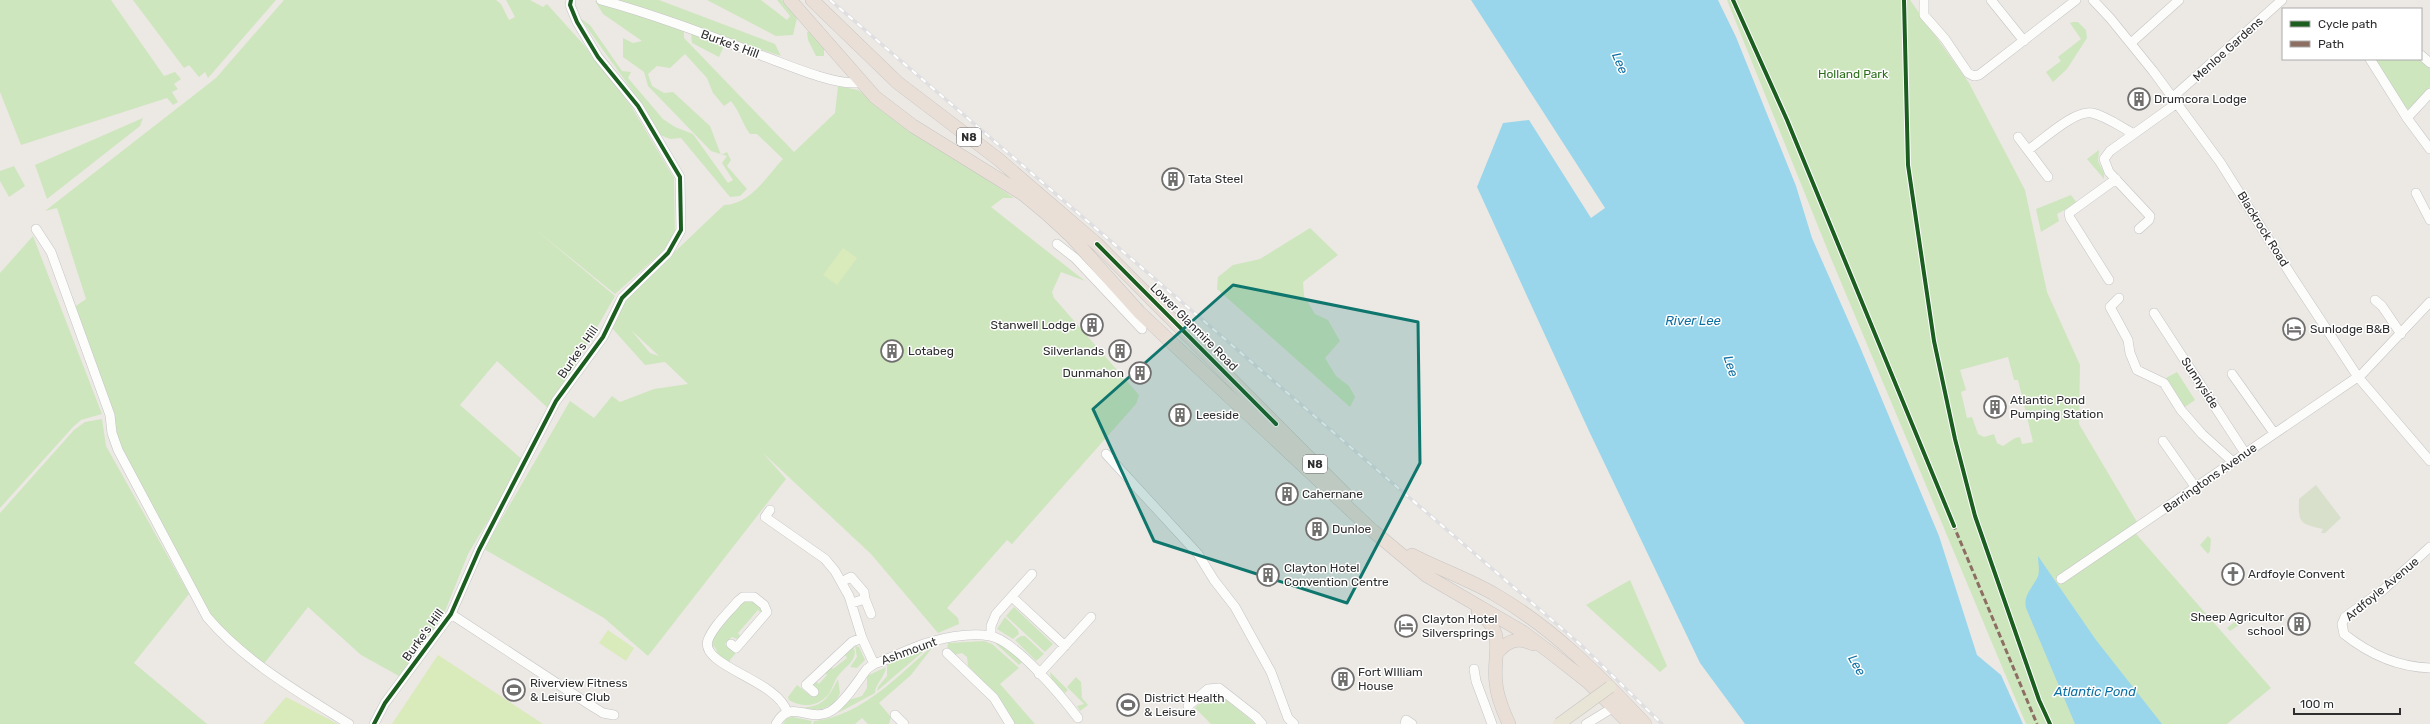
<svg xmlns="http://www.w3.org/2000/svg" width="2430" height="724" font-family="Rubik,sans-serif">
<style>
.green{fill:#cee6be;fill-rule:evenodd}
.cemetery{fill:#d8e0cc}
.pitch{fill:#d9eabb}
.water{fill:#99d6ec}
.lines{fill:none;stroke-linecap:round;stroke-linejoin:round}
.minor-casing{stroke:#c5c4c5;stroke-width:10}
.highway-casing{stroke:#c6c5c4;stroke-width:14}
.minor{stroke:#fcfcfb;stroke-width:9}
.highway{stroke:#eadfd6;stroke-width:13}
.rail-casing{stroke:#dfdfe1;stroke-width:3.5}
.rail{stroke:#fff;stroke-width:2;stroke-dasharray:6;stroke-linecap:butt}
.major-bridge-casing{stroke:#c6c5c4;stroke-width:13;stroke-linecap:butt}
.major-bridge{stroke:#e8e4d6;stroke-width:12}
.quiet{stroke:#8d6e63;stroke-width:3;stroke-dasharray:6 3;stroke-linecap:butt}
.cycleway-casing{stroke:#fff;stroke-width:6}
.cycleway{stroke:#1b5e20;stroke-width:4}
.marked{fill:#0f766e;fill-opacity:0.2;stroke:#0f766e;stroke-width:3;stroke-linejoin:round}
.labels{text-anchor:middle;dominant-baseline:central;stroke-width:3;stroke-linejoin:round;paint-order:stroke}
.shield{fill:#fff;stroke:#6d6d6d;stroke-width:1}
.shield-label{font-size:11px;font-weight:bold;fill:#2e2e2e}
.street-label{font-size:12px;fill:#2e2e2e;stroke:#fff}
.park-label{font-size:12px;fill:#2c6e1b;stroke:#fff}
.poi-label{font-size:12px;fill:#2e2e2e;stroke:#fff;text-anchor:start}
.water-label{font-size:13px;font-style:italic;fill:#0d6fa3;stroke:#fff}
</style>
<rect width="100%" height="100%" fill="#ece8e4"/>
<path class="green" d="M0,0h111l53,76 11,-4 6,7 -7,5 4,5 -6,3 6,10 -5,3 -6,-7 -146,47 -21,-53z
M133,0h143l-68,78 -3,-6 -6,5 -10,-12 -5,3z
M284,0h212l5,4 8,16 6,-3 -9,-17h24l13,7 4,-3 37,41 47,61 43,72 1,58 -14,17 -46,41 -79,-64 79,66 -65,114 -53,-49 -37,44 64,56 -56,93 -22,55 -15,26 -32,41 -38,-21 -53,-48 -45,58 -52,-44 -99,-186 -39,-127 13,-9 -29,-91 -12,3 171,-133z
M610,0h49l116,44 6,12z
M707,0h54l26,20 3,-4 -13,-16h5l15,18 -4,17 -17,1z
M1727,0h183l59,83 56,107 22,102 33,73 -1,59 58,98 -7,5 141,161 -44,36h-201l-196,-468zM2008,357l6,23h4l15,62 -11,2 -2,-7 -5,1 -12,8 -6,-3 -3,-9 -10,3 -6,-3 -6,-17 -5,1 -6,-26 5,-2 -6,-20z
M595,1l89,29v8l110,114 41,-39 3,-27 20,4 156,108h-11l-12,9 94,74 -24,-9 -9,20 2,6 85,97 -3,9 -124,140 -5,-4 -60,68 11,10 1,6 -21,9 -67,-79 -108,-101 23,26 -138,177 -44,-38 -120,-69 86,-148 24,17 18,-22 8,6 34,-13 34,-5 -23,-22 -20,3 -34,-38 12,-26 101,-96c27,-1 42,-28 59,-46l-26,-25h-7c-8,-11 -10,-22 -19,-33l-7,5 -11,-13 -6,-15 -22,-24 -15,14 -13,-2 -9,8 4,12 12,7 9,-1 37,34 11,29 6,-3 4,8 -4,6 20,23 -7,7 -10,1 -49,-59 -11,1 -10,-4 -16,-28 -64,-89 10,7 32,46 9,1 -3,6 35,41 12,8 18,7 35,49 5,-3 -11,-17 5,-7 -16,-5 -63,-65 -4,-14 -21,-15v-19l10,5 9,-2 -39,-27zM631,330l28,26 -9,-3z
M2073,22h5l8,8 1,8 -20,31 -14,13 -7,-10 15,-11 -3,-4 23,-18 -11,-16z
M807,32h4l13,13v11h-8l-8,-16z
M691,33l33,13 -5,11 -27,-14z
M2374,59h46l10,9v19l-20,22 -5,-1z
M143,118l-3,8 -93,73 -12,-34z
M2099,150l-1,11 6,12v6l-17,-20z
M14,166l11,20 -16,11 -9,-16v-10z
M2071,195l6,8 -20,11 2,7 -18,11 -5,-23z
M1310,228l28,27 -35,27 1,14 11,18 13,6 12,21 -15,17 11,18 13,10 6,11 -5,10 -133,-118 1,-12 15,-12 27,-6z
M33,236l69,178 -21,6 -8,7 -73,81v-235z
M2177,372l18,28 -10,7 -19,-29z
M102,419l4,27 83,148 -55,69 73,61h-207v-211l74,-83 11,-8z
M2208,536l3,3 -1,12 -2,3 -8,-9z
M1630,580l37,86 -7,6 -74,-67z
M750,599l13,10 -2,4 -3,-3 -20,23 3,4 -4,2 -5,-2 -7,7 11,9 -6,7v4l-15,-11 2,-2 -3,-5 -2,2 1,-10 31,-38z
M1014,607l39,37 -8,8 -39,-36z
M1005,617l13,13 1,4 -6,5 -16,-10z
M2238,619l1,6 -9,6 -3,-3z
M1021,636h4l19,18 -8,7 -21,-21z
M984,641l8,3 27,24 -19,16 35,40h-20l-18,-29 -29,-29 -1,-9 -5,-4 -8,2 -7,-6 1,-6z
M997,642l11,6 14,14 -3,3 -23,-21z
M935,644l-24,31 -32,28 12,14 -2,7h-21l-6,-6 -7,6h-42l1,-3c49,-5 85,-47 121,-77z
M931,645l-54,46 1,-4 9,-11v-12z
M855,646l4,1 6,13 -8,8 -7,-1 7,-10z
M853,647l2,5c-1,12 -11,15 -17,24 -4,5 -6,14 -10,19 -11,12 -26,13 -39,5l-1,-3 9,-12 14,11 6,-7 -4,-3 1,-6 5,4 8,-9 -4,-4 7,-6 3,4 14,-11 -2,-3z
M886,667c-1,10 -11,17 -11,26l-37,20 11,-13 13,-4 5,-8v-12z
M1050,672l18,18 -3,3 -14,-14z
M1076,677l5,5 1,16 6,7 -8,6 -3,-5 7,-2 -17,-17z
M838,679l2,14c-7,19 -26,18 -42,15 25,-1 29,-8 40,-29z
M1210,693l9,1 37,30h-45l-16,-16z
M791,717h2l19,4 -1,3h-28l4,-6z"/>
<path class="cemetery" d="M2316,485l25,33 -16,15h-4l2,-4c-23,-5 -25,-6 -24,-30z"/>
<path class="pitch" d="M843,248l14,10 -20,27 -14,-10z
M608,630l26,18 -8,13 -27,-18z
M438,655l105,69h-151z
M286,697l52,27h-75z"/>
<path class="water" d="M1471,0h247l18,37 60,149 16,52 48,109 79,189 38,119 24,20 22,49h-278l-45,-61 -111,-232 -112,-244 26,-64 26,-3 62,98 14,-10z
M2038,556l58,84 66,84h-87l-49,-116c-3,-14 7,-20 12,-32 2,-5 0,-14 0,-20z"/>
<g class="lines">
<g class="minor-casing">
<path id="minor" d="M601,0c55,15 109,36 162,56 25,9 68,28 93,27l3,-3
M1924,0v15l21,24 23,34 6,3 5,-1 97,-75
M1991,0l33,41
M2093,0l17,18 43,53 67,91 73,116 65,99 72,84
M2131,43l48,-43
M2421,55l9,8
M2370,59l37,59 23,31
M2173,97l109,-97
M2407,118l23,-25
M2018,137l30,40
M2028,150c15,-10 46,-40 64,-37 14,3 29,14 42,21
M2416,193l14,27
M36,229l15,23 59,163 2,18 6,17 89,167c38,45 93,76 142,107
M2139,229l10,-9 1,-4 -41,-44 -5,-13 6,-8 67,-48
M1057,244l18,14 67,71
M2109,280l-39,-62 -1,-5 47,-34
M2119,298l-9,9 18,33 2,13 7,17 27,13 17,27 21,24 31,28
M2375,300l7,6 19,28
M2154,313l91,140
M2232,374l42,59
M2163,441l33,47
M1106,454l92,100 16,26 21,27 36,65 17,46 6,6
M770,510l-5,7 60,42 10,12 14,25 13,42 12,26
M2430,547l-47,43 -38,27 -3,7 2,10c25,20 54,33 86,34
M2061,579l301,-205 68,-72
M843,581l8,-4 13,15 1,7 -13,4
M1012,597l53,49
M865,599l6,15
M451,614l136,89 16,10 11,2
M991,636v-10l5,-12 36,-40
M731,644l5,4 31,-36 -3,-7 -10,-8h-11l-5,4c-10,12 -24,24 -30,39 -9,26 70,40 79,72
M947,653l47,45 16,26
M1474,669l2,12 16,43
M1039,674l52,-57
M814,692l-8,-7 46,-43 10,-4
M1188,706l20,-17 11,-1 37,29 6,7
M895,715l9,9
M374,724l11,-21 66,-89 28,-64 77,-149 47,-64 19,-39 46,-45 13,-23 -1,-53 -42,-71 -40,-49 -21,-35 -7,-17 1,-5
M776,724c15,-27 33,0 55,-13 14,-9 26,-29 36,-42l7,-5c19,-6 37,-17 56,-22 18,-5 42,-9 60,-6 25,4 73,62 88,82
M1405,724l1,-4 6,4
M1586,724l28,-17"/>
</g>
<g class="highway-casing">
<path id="highway" d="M790,0l85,97 38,29 110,68 23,19 25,23 68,76 234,219 54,45 96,56 28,21 37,29 42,42
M812,0l86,83 100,76 99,85 250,252
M1412,555c27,14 56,24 82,39 59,34 105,81 151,130
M1478,612c30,21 14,41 18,71 1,14 7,28 13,41
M1497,653c11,-13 21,-16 36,-9"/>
</g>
<use href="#minor" class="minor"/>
<use href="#highway" class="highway"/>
<g class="rail-casing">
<path id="rail" d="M830,0l751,645 81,79"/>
</g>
<use href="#rail" class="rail"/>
<g class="major-bridge-casing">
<path id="major-bridge" d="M1559,724l51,-37"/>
</g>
<use href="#major-bridge" class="major-bridge"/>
<path class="quiet" d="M1953,524l84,200"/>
<g class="cycleway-casing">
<path id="cycleway" d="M1733,0l54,120 167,406
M1904,0l4,165 26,176 21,98 20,77 64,184 11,24
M1097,244l179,180
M374,724l11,-21 66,-89 28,-64 77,-149 47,-64 19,-39 46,-45 13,-23 -1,-53 -42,-71 -40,-49 -21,-35 -7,-17 1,-5"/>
</g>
<use href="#cycleway" class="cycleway"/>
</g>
<path class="marked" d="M1233,285l185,37 2,141 -73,140 -193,-62 -61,-132z"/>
<defs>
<g id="building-ring" transform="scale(1.15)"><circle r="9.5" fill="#fff" stroke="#706f6e" stroke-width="1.5"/><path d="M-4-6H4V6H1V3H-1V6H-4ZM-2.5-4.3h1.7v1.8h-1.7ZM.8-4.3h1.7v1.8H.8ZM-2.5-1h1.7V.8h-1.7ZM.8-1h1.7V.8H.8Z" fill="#706f6e"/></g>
<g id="hotel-ring" transform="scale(1.15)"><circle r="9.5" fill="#fff" stroke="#706f6e" stroke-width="1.5"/><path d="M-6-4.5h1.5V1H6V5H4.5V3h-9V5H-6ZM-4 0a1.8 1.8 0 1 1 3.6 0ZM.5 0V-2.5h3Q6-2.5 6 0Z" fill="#706f6e"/></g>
<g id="church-ring" transform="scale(1.15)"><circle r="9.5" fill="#fff" stroke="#706f6e" stroke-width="1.5"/><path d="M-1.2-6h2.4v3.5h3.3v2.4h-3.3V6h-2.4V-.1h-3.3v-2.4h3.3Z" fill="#706f6e"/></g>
<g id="stadium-ring" transform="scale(1.15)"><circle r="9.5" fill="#fff" stroke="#706f6e" stroke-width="1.5"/><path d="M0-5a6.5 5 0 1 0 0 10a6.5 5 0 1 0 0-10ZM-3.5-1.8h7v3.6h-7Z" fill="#706f6e"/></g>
</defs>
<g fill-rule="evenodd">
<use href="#building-ring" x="2139" y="99"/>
<use href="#building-ring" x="1173" y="179"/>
<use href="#building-ring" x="1092" y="325"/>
<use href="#hotel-ring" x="2294" y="329"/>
<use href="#building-ring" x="892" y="351"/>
<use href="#building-ring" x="1120" y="351"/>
<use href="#building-ring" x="1140" y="373"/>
<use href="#building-ring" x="1995" y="407"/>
<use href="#building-ring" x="1180" y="415"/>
<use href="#building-ring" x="1287" y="494"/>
<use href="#building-ring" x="1317" y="529"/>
<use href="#church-ring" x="2233" y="574"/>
<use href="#building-ring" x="1268" y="575"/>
<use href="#building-ring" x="2299" y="624"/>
<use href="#hotel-ring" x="1406" y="626"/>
<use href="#building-ring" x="1343" y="679"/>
<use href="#stadium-ring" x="514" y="690"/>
<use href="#stadium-ring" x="1128" y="705"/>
</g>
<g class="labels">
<g class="shield">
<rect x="957" y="128" width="24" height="18" rx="3"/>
<rect x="1303" y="455" width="24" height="18" rx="3"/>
</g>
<g class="shield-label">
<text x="969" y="137">N8</text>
<text x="1315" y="464">N8</text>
</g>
<g class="street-label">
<text transform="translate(730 44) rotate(20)">Burke's Hill</text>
<text transform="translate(2228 49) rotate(-42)">Menloe Gardens</text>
<text transform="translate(2263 229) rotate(58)">Blackrock Road</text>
<text transform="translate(1194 327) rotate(45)">Lower Glanmire Road</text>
<text transform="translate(578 352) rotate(-55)">Burke's Hill</text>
<text transform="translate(2200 383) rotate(57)">Sunnyside</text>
<text transform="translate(2210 478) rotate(-35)">Barringtons Avenue</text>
<text transform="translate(2382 589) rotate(-40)">Ardfoyle Avenue</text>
<text transform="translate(423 635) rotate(-54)">Burke's Hill</text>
<text transform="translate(909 651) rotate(-20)">Ashmount</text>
</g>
<g class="park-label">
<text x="1853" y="74">Holland Park</text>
</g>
<g class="poi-label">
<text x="2154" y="99">Drumcora Lodge</text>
<text x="1188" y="179">Tata Steel</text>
<text x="1076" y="325" text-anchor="end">Stanwell Lodge</text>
<text x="2310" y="329">Sunlodge B&amp;B</text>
<text x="908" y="351">Lotabeg</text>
<text x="1104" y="351" text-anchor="end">Silverlands</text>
<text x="1124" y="373" text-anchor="end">Dunmahon</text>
<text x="2010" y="400">Atlantic Pond<tspan x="2010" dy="14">Pumping Station</tspan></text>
<text x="1196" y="415">Leeside</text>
<text x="1302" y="494">Cahernane</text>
<text x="1332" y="529">Dunloe</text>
<text x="1284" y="568">Clayton Hotel<tspan x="1284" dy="14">Convention Centre</tspan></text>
<text x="2248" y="574">Ardfoyle Convent</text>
<text x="2284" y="617" text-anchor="end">Sheep Agricultor<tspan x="2284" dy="14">school</tspan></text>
<text x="1422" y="619">Clayton Hotel<tspan x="1422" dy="14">Silversprings</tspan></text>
<text x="1358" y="672">Fort WIlliam<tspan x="1358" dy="14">House</tspan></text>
<text x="530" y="683">Riverview Fitness<tspan x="530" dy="14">&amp; Leisure Club</tspan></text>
<text x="1144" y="698">District Health<tspan x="1144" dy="14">&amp; Leisure</tspan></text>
</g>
<g class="water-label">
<text transform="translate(1620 63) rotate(67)">Lee</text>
<text x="1693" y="320">River Lee</text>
<text transform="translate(1731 366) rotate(72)">Lee</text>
<text transform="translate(1857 665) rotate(60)">Lee</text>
<text x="2095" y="691">Atlantic Pond</text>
</g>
</g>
<rect x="2282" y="8" width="140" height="52" fill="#ffffff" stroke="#ababab"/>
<rect x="2290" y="21" width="20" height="6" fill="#1b5e20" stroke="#ababab"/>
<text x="2318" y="28" font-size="12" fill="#2e2e2e">Cycle path</text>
<rect x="2290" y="41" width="20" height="6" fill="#8d6e63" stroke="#ababab"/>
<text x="2318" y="48" font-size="12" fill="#2e2e2e">Path</text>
<path d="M2294 708v6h106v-6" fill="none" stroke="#2e2e2e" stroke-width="2"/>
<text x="2300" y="708" font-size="12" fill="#2e2e2e" stroke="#ffffff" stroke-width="3" paint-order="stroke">100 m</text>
</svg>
